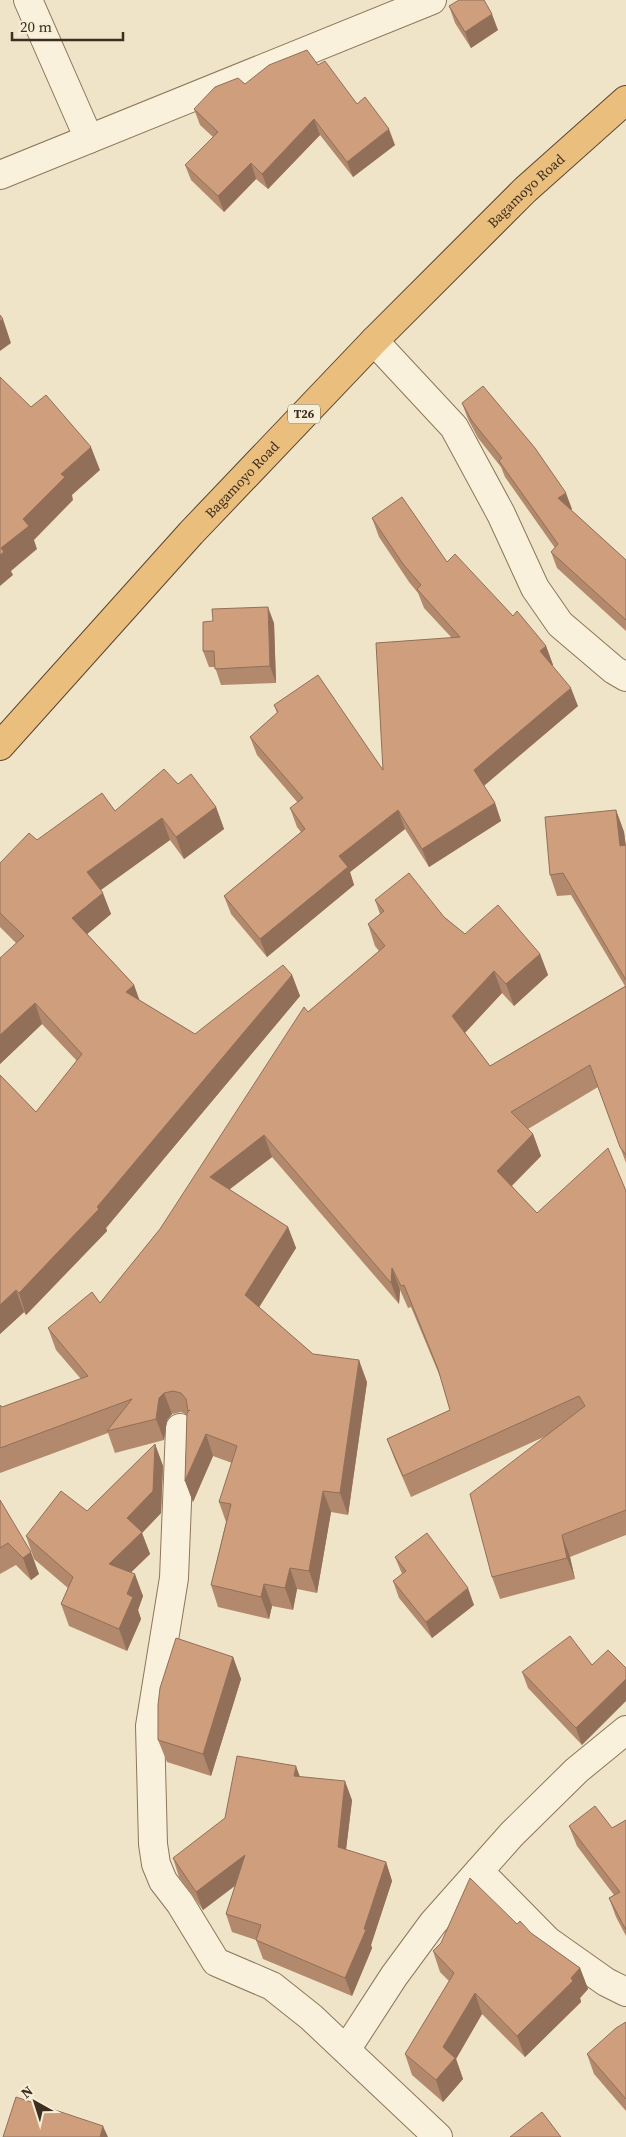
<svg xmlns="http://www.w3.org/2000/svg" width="626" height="2137" font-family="'Source Serif 4',serif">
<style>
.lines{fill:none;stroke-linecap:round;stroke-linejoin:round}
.minor-casing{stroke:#8d765c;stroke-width:30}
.tertiary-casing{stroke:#8d765c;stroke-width:30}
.trunk-casing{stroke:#5b4430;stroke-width:30}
.minor{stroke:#faf1dc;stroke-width:28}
.tertiary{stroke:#faf1dc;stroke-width:28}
.trunk{stroke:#eabe7c;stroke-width:28}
.wall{fill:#b2896c}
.shaded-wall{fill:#916f58}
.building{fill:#cf9f7d;stroke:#916f58}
.labels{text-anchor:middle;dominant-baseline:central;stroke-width:4;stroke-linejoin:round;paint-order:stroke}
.shield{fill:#f7eed8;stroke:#756857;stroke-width:1}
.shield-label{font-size:12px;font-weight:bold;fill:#3d2e20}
.street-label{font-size:14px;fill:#3d2e20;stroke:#f7eed8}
</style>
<rect width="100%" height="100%" fill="#f0e4c8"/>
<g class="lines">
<g class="minor-casing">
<path id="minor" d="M28,0l61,139
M374,341l80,86 47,87 34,74 25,36 54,46 12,7
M180,1428l-6,150 -24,148 3,118 3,20 7,17 17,22 36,59 56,24 39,31 127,120
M479,1871l69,70 58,41 20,10
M346,2050l48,-74 39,-53 79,-89 65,-64 49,-40"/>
</g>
<g class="tertiary-casing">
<path id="tertiary" d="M0,175l432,-175"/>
</g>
<g class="trunk-casing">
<g id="trunk">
<path id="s1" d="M0,746l191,-213 183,-192 151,-151 101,-90"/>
</g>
</g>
<use href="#minor" class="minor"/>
<use href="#tertiary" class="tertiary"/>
<use href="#trunk" class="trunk"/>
</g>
<path class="wall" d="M449,6l49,24 -27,18 -16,-25z
M318,65l39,39 38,41 -42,32 -33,-42 -52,54 -12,-10 -32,33 -33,-32 -6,-15 28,-28 -13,-12 -6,-16 51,-25z
M462,403l110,106 -1,1 55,50v71l-69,-63 -6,-16 4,-4 -50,-71 -4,-10 -23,-29 -10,-19z
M372,518l75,44 66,54 33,30 7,19h-1l26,41 -94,80 11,17 6,18 -72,46 -24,-38 -55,43 4,13 -87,72 -36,-43 -7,-18 77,-64 -4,-5 -7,-19 8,-5 -41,-48 -7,-18 27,-24 -3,-8 109,65 68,-133 -27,-29 -6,-15 -9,-11 -30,-45z
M213,621l61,2 2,60 -55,2 -6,-18h-6l-6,-16z
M178,784l38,23 8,22 -40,30 -14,-19 -69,50 10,24 -24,20 47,51 5,15 56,34 97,-59 8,21 -194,232 1,3 -81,84 -2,-3 -24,22v-259l36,37 41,-51 -35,-37 -42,40 16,-121 -16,-16v-64l37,-23 78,-29z
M616,810l8,22 2,13v318l-28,-76 -70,42 5,5 8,22 -29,30 25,27 89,-22v344l-56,22 5,22 -75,20 -8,-22 54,-141 -135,61 -16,-37 -8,-21 63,-29 -9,-31 -30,-72 -3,1 -8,-18 -1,14 -127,-147 -43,32 59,38 8,21 -37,59 54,47 54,28 -19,133 -17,-3 -14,81 -20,-4 -4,21 -21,-4 -3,13 -51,-12 -7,-22 15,-63 -7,-20 13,-39 -19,-7 -20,46 -8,-21 2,-66 -6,-3 -9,2 -5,6 -3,20 -49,13 -7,-20 -108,40v-68l2,2 79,-28 -25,-29 -8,-22 52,-25 60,-74 148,-217 71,-61 -4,-5 -7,-22 12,-10 -5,-14 69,17 21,17 75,20 8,21 -34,31 -12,-13 -37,40 25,33 135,-80 -54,-91 -14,1 -7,-21z
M155,1444l8,22 -2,47 -19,20 8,21 -19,18 12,24 -5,14 3,9 -14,32 -58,-25 -8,-22 7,-16 -34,-29 -8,-23 61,-25z
M0,1500l39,74 -8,6 -15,-15 -16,9z
M395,1557l79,48 -42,33 -33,-40 -6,-17 9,-7z
M233,1657l8,22 -30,97 -44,-14 -9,-22z
M592,1665l-10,80 -54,-57 -6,-16z
M299,1776l53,24 -6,50 40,12 6,19 -21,64 1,3 -20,48 -89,-37 -7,-19 -24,-8 -6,-18 9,-28 -32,24 -24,-33 -6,-19z
M626,1820v116l-10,-19 -7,-19 5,-3 -37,-49 -8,-20 43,2z
M517,1924l14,9 49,35 8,21 -8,9 1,4 -56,55 -43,-43 -26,45 7,20 -20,23 -31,-27 -7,-21 44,-73 -9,-9 -7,-21z
M626,2022v89l-32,-37 -7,-20z"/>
<path class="shaded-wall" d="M492,14l6,16 -27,18 -6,-16z
M314,119l6,16 -52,54 -6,-15z
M389,129l6,16 -42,32 -6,-15z
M251,163l5,16 -32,33 -6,-16z
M3,319l8,24 -11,8v-30z
M91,447l9,23 -28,25 1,5 -39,40 3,9 -26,22 2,4 -13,11v-31l1,-7 22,-29 38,-45z
M566,493l6,16 -8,5 -6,-16z
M268,607l6,16 2,60 -6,-17z
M546,646l7,19 -7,5 -6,-19z
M571,688l7,18 -97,82 -7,-18z
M495,803l6,18 -72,46 -7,-18z
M216,807l8,22 -40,30 -8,-22z
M398,810l7,19 -55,43 4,13 -87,72 -7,-18 79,-83z
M616,810l8,22 2,18 -6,-4z
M162,818l8,22 -75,54 -8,-22z
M103,893l8,21 -31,26 -8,-22z
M540,954l8,21 -34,31 -8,-22z
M494,971l8,22 -42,45 -8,-22z
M292,975l8,21 -194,232 1,3 -81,84 -7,-22 78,-86z
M134,985l8,22 -16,-15z
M35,1003l7,21 -42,40v-29z
M533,1134l8,22 -36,36 -8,-21z
M264,1135l8,22 -55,42 -7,-22z
M288,1227l8,21 -43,69 -8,-22z
M392,1268l8,22 -1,14 -8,-21z
M16,1290l8,22 -24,22v-29z
M359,1360l8,22 -19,133 -8,-22z
M164,1393l8,21 -5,6 -3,20 -8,-21 3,-21z
M206,1434l7,22 -20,46 -8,-21z
M155,1444l8,22 -2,47 -19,20 8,21 -33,32 -8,-22z
M323,1491l8,21 -14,81 -8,-22z
M562,1535l8,22 5,22 -8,-21z
M31,1552l8,22 -8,6 -8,-22z
M290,1568l7,21 -4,21 -8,-22z
M135,1574l8,22 -5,14 3,9 -14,32 -8,-22 8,-35z
M264,1584l8,22 -3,13 -8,-22z
M468,1588l6,17 -42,33 -6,-16z
M233,1657l8,22 -30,97 -8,-22z
M626,1679v22l-44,44 -6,-17z
M296,1766l7,19 -9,-9z
M345,1781l7,19 -8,66 -6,-19z
M245,1855l6,18 -48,37 -7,-18z
M386,1862l6,19 -21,64 1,3 -20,48 -7,-18 19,-49z
M580,1968l8,21 -8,9 1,4 -56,55 -8,-21z
M475,1993l7,21 -26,45 7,20 -20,23 -7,-22 7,-33z
M103,2126l5,11h-8z"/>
<path class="building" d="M459,0h25l8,14 -27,18 -16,-26z
M307,50l11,15 7,-4 32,43 8,-7 24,32 -42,33 -33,-43 -52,55 -11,-11 -33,33 -33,-31 33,-33 -24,-23 21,-22 23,-9 7,6 24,-19z
M0,315l3,4 -3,2z
M0,377l31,30 15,-12 45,52 -30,27 4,3 -42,42 6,7 -28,22 3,4 -4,3z
M483,386l52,62 31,45 -8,5 68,62v60l-75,-68 7,-8 -59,-83 3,-3 -30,-37 -10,-18z
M402,497l45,65 8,-8 58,62 4,-5 29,35 -6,5 31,37 -97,82 21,33 -73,46 -24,-39 -59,46 9,11 -88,72 -36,-43 81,-67 -15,-21 13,-10 -53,-61 28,-25 -4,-7 44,-30 65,95 -7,-127 84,-6 -43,-48 4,-4 -18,-21 -31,-46z
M268,607l2,59 -55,3 -1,-18h-11v-29l10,-1 -1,-12z
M164,769l14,15 13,-10 25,33 -40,30 -14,-19 -75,54 16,21 -31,25 62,67 -8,7 69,42 88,-69 9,10 -195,232 2,2 -80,84 -3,-3 -16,15v-230l36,37 46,-58 -47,-51 -35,32v-77l24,-22 -24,-23v-50l29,-30 8,7 65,-47 13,18z
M616,810l4,36 6,-1v135l-63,-107 -13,2 -5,-58z
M409,873l35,44 21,17 33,-29 42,49 -34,30 -12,-13 -42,45 38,50 136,-80v169l-6,-8 -30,-82 -79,47 22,22 -36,37 40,42 71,-65 18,43v319l-64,25 5,23 -75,19 -22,-83 115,-88 -6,-10 -176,80 -16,-37 63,-29 -12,-41 -34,-84 -3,1 -9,-18 -1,15 -127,-148 -54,42 78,50 -43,68 68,59 46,6 -19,133 -17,-2 -14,80 -19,-3 -5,20 -21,-4 -3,13 -50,-12 20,-81 -12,-2 18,-56 -31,-12 -21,47 2,-68 3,-3 -2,1 -2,-12 -5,-6 -8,-2 -9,2 -5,5 -3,21 -49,12 25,-32 -132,49v-43l2,2 86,-31 -40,-48 44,-36 8,11 60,-74 144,-222 4,5 77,-66 -17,-22 16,-13 -9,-11z
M155,1444l-2,47 -26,27 15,14 -33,32 26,10 -8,20 6,3 -14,32 -58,-25 12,-27 -47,-41 35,-45 26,20z
M0,1500l31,52 -8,6 -15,-15 -8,5z
M427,1533l41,55 -42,34 -33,-41 13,-10 -11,-14z
M570,1636l22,29 16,-15 18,18v11l-50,49 -54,-56z
M176,1638l57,19 -30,97 -45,-14v-35l2,-17z
M237,1756l59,10 -2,10 51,5 -7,66 48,15 -22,67 2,1 -21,48 -89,-38 5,-15 -35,-11 19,-59 -49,37 -23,-34 52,-40z
M595,1806l17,22 14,-8v110l-17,-32 11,-6 -51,-66z
M470,1878l47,46 3,-3 11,12 49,35 -9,10 2,3 -56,55 -42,-43 -32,54 12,11 -19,22 -31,-26 49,-81 -21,-22 8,-8z
M626,2022v77l-39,-45 29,-26z
M16,2097l87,29 -3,11h-97z
M542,2112l19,25h-51z"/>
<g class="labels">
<rect class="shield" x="288" y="404.5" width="32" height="19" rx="4"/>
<g class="shield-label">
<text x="304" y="414">T26</text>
</g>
<g class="street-label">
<text stroke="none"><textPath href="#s1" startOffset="765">Bagamoyo Road</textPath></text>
<text stroke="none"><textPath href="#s1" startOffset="360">Bagamoyo Road</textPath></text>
</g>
</g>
<g transform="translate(35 2102) rotate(321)" stroke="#f7eed8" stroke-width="4" paint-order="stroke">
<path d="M0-4L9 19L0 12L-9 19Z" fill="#3d2e20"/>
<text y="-8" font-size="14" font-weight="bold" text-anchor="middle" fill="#3d2e20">N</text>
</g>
<path d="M12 32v8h111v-8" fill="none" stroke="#3d2e20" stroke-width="2.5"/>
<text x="20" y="32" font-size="15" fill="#3d2e20" stroke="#f7eed8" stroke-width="4" paint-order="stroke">20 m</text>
</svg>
